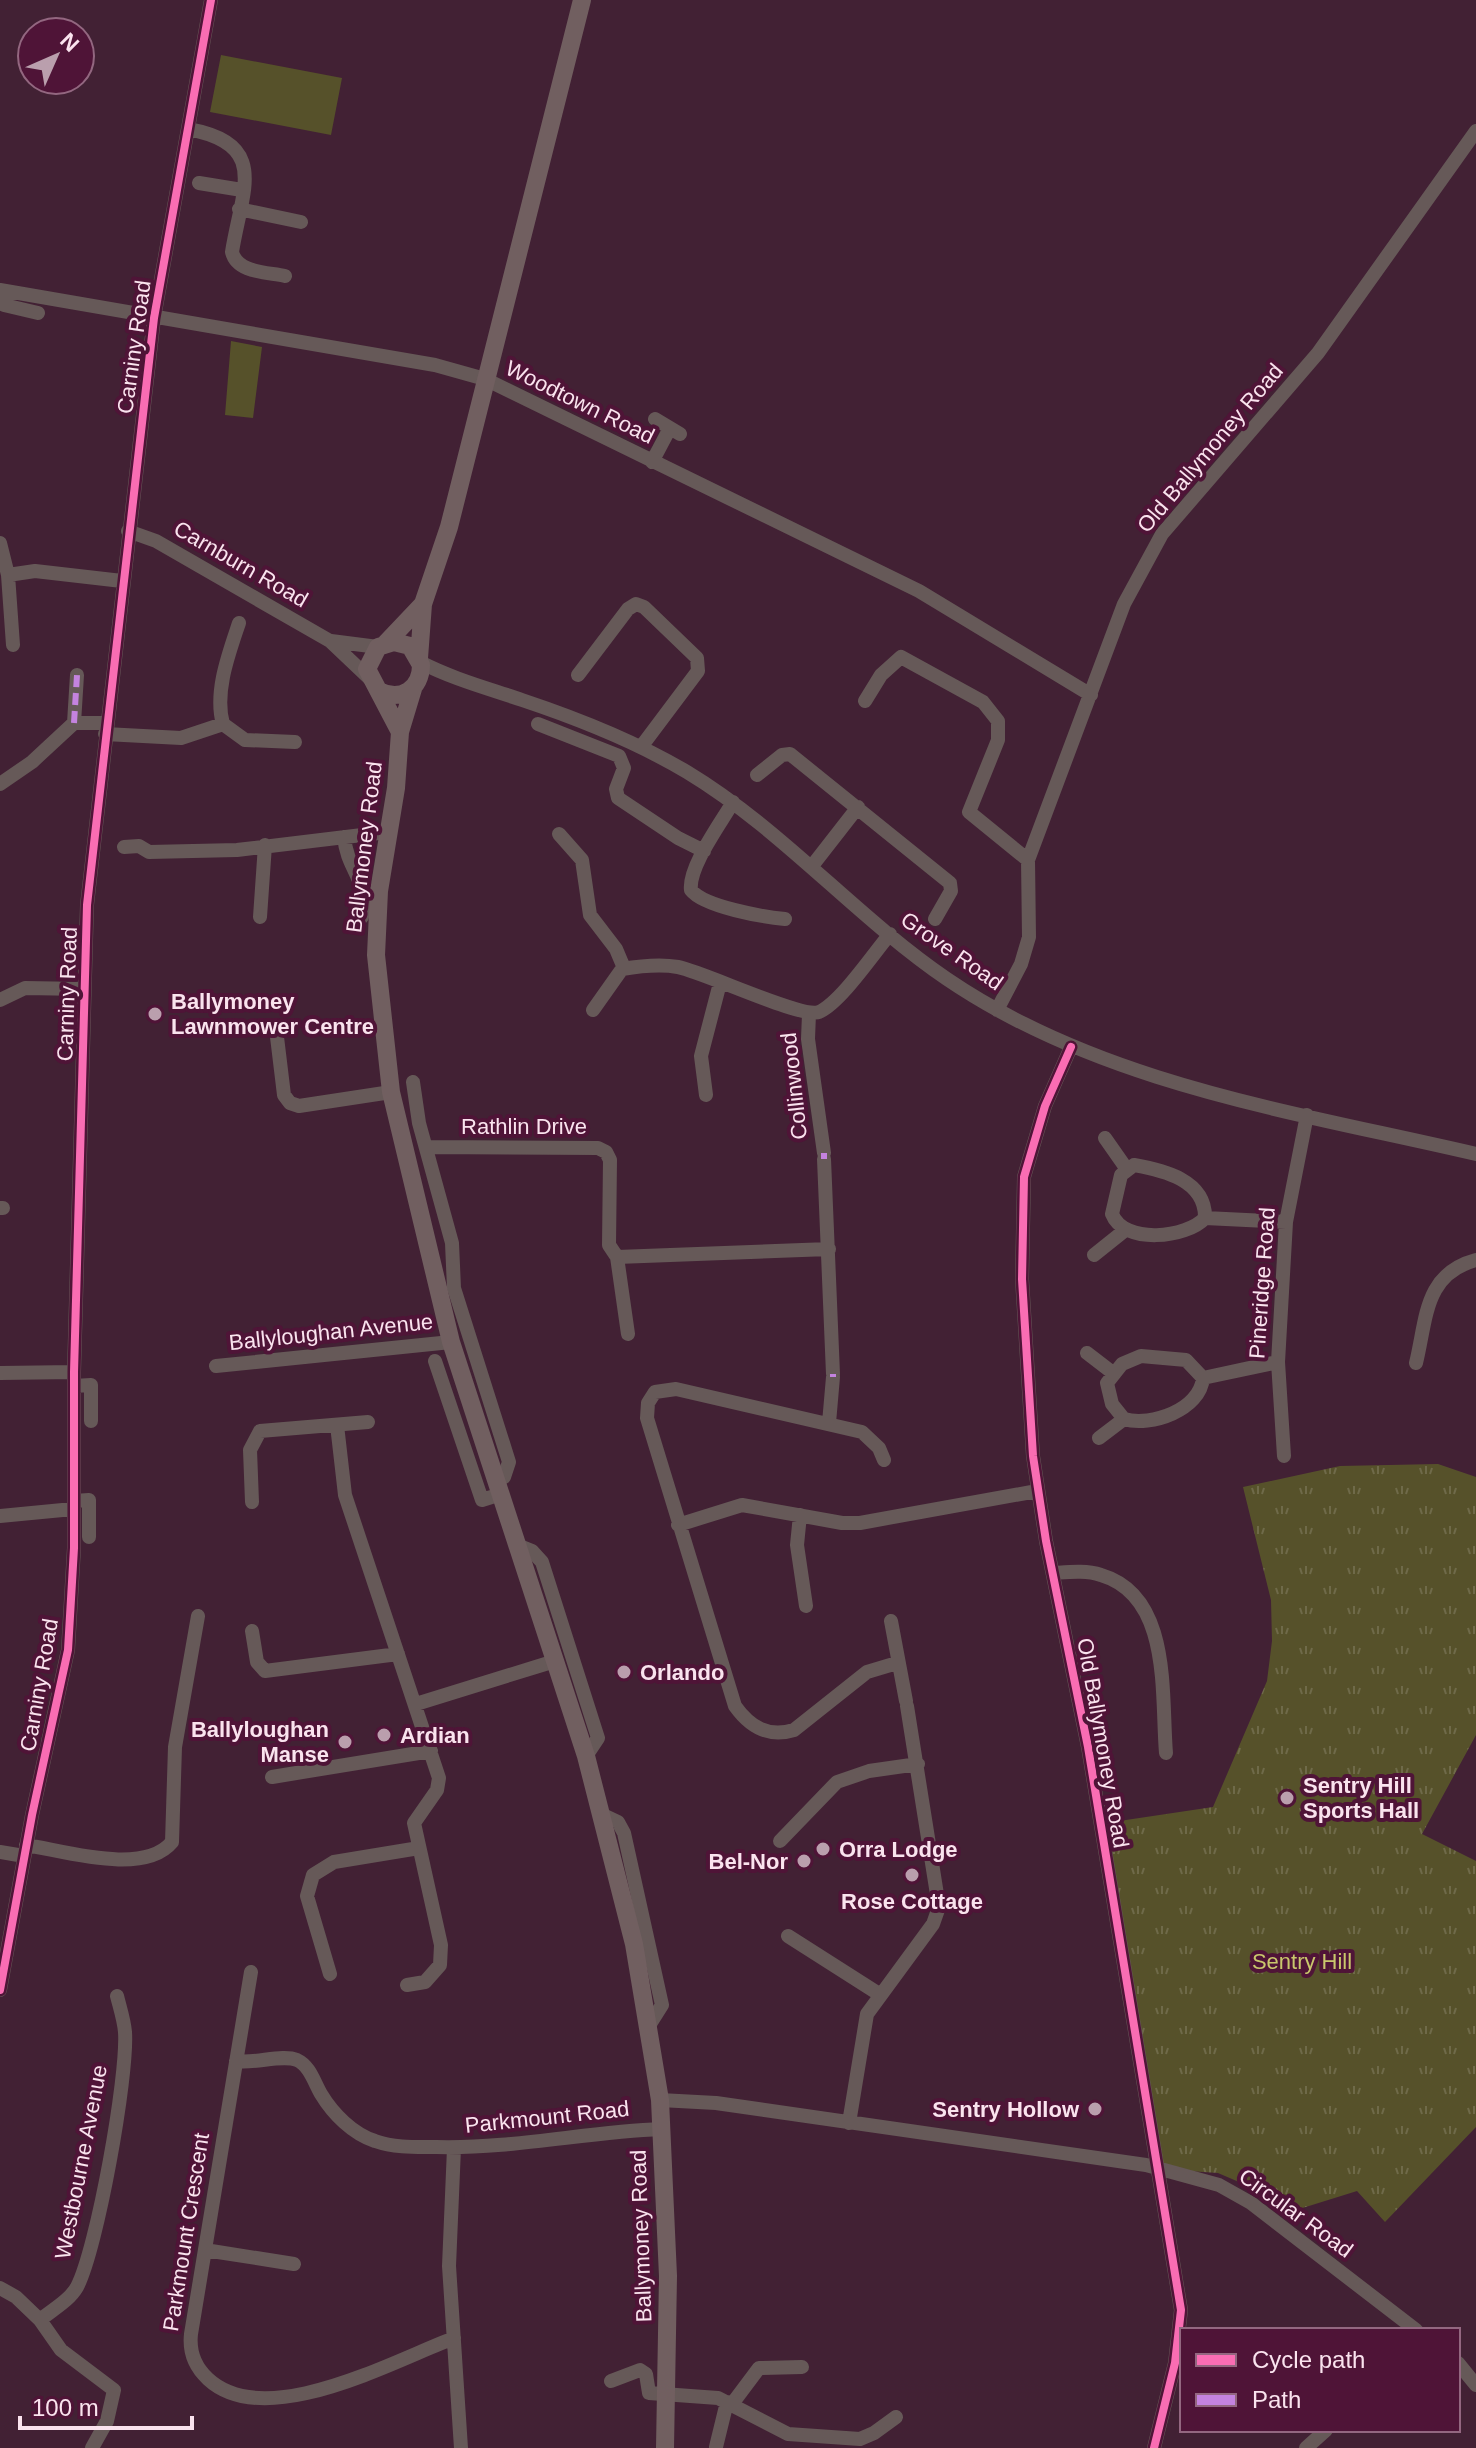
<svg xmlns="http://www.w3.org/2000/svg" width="1476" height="2448" font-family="Arial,sans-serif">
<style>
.grass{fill:url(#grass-tufts)}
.garden{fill:#56512a}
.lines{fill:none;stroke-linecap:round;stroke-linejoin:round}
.minor{stroke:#665958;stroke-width:14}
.major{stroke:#715f60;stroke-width:18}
.quiet{stroke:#c483df;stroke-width:6;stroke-dasharray:12 6;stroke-linecap:butt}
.cycleway-casing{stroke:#4f1437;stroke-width:13}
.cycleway{stroke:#f96db3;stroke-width:8}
.poi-dot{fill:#ba9fad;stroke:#4f1437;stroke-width:3}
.labels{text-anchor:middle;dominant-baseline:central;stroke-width:8;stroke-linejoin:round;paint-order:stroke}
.street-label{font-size:22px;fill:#fae3ee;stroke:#4f1437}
.poi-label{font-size:22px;font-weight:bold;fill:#fae3ee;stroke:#4f1437;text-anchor:start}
.park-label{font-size:22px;fill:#c9c76c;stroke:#4f1437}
</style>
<defs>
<pattern id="grass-tufts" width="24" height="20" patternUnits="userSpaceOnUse" patternTransform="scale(2)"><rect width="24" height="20" fill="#56512a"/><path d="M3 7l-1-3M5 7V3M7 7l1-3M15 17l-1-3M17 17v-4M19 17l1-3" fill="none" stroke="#6f6a49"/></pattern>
</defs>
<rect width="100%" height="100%" fill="#422134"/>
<path class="grass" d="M1438,1464l38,13v258l-54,99 54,27v266l-91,95 -28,-31 -77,24 -13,-21 -49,-21 -58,-4 -54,-346 107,-16 54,-126 5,-40 -1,-41 -28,-113 97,-21z"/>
<path class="garden" d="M221,55l121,23 -11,57 -121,-23z
M231,341l31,6 -9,71 -28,-3z"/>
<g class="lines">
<path class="minor" d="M188,129c82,15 54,60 44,123 5,21 35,20 53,24
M199,183l43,7
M239,209l62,13
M0,290l435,75 50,14 434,212 172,104
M7,292l-3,13 34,8
M655,419l25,15
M652,462l18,-34
M128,531l28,10 174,100 39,37
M0,543l8,32 5,70
M8,575l27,-4 87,10
M331,641l47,6
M420,662c33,17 67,26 102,38 57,19 113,41 165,72 96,58 168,144 260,207 156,106 349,133 529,175
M578,675l50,-66 8,-5 8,3 53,51 1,13 -57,76
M865,701l16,-26 20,-18 82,45 15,19v19l-29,72 59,48
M74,723l3,-48
M223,724c-9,-32 6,-71 16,-101
M538,724l81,32 5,12 -8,21 2,9 60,40 26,13
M105,734l76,4 42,-14 22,16 50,2
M757,775l25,-20 8,-1 160,129 1,8 -16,28
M0,784l32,-22 42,-39h32
M733,802c-12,21 -45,65 -42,88 13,17 73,27 94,29
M559,834l23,26 8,55 26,34 8,19
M344,837c4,36 23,37 18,80
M124,847l15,-1 10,6 88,-2 150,-18
M812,866l46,-59
M260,917l5,-72
M0,1000l25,-12 58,1
M593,1010l29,-41c18,-3 39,-5 56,-2 26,5 124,52 141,45 22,-10 54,-58 71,-78
M997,1010l24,-46 8,-27 -1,-77 96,-256 38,-70 156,-181 158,-222
M809,1014l-1,25 16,114
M277,1037l7,58 6,8 9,3 92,-14
M1071,1047l-26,59 -21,71 -2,102 11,177 13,85 42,206 93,563 -6,53 -21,85
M413,1082l6,41 33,120 2,45 55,174 -5,15 -8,4
M706,1095l-5,-39 19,-73
M1105,1138l21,30
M427,1147l171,1 8,4 4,8 -1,85 8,12 11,77
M824,1159l9,215
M0,1208h3
M1205,1218c1,-38 -42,-48 -71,-53l-13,10 -9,39c12,31 75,24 93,4l81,4
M1094,1255l30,-24
M617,1257l212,-8
M1087,1353l26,20
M1141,1356l45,4 17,18c-3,32 -52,49 -79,41l-12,-15 -5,-21 15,-19z
M435,1361l47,139 19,-6
M1416,1363c11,-45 8,-89 60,-103
M216,1366l235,-24
M0,1373l74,-1
M1203,1378l75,-16
M74,1386l17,-1v36
M829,1423l4,-46
M337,1425l8,70 94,283 -2,12 -23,33 27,122 -1,20 -15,17 -18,3
M1099,1438l25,-19
M1284,1456l-6,-94 8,-140 21,-107
M884,1460l-5,-12 -17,-16 -186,-43 -21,3 -7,11 -1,15 88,288c15,21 33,32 59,24l73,-58 30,-9
M74,1501l15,-1v37
M252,1502l-2,-52 10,-19 108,-9
M800,1515l-3,30 9,61
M0,1516l73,-7
M678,1525l64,-20 100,18h18l177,-32
M517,1545l15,6 10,11 56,176 -12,18
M1053,1573c16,-1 33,-3 48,2 71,21 60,120 65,178
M891,1621l15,80
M252,1631l5,31 8,9 133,-17
M416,1704l139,-43
M272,1777l159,-26
M601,1814l17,8 6,11 38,172 -12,19
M780,1841l57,-59 32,-11 49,-7
M26,1845c39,6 118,31 146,-3l3,-95 23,-131
M0,1852l24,4
M788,1936l91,58
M251,1972l-60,362c-2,18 4,33 17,45 57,53 185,-18 246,-41
M330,1974l-23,-78 6,-21 21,-13 85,-14
M0,1990l32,-175 36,-165 6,-102v-176l13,-467 67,-587 57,-318
M236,2061c19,3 46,-7 61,-1 13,6 17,22 24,34 12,20 32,40 54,47 20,7 41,6 61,6 76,2 150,-15 225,-18
M660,2100l56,3 430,62 73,20 32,18 165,127
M849,2123l18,-109 66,-90 6,-17 -32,-201
M454,2148l-5,118 12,182
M205,2250l89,14
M0,2288l16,9 24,23c12,-10 29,-19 37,-33 20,-38 51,-211 48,-255 -1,-12 -5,-24 -8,-36
M40,2320l21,30 53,40 -7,31 -15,27
M1458,2363l18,22
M611,2381l29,-11 6,4 3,19 69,5 70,36 72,5 14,-6 22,-16
M732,2404l27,-36 43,-1
M716,2447l11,-45
M1306,2448l20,-18"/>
<path class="major" d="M386,643l37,-39
M419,658l4,-54 26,-77 133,-527
M413,689l-13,43 -4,56 -17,103 -3,64 15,137 60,250 135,414 48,188 26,156 8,176 -3,172
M379,691c22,11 42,-2 42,-26l-11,-19 -16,-4 -16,5 -11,22 33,63"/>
<path class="quiet" d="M74,723l3,-48
M824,1153v6
M833,1377v-3"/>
<g class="cycleway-casing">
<path id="cycleway" d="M1071,1047l-26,59 -21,71 -2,102 11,177 13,85 42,206 93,563 -6,53 -21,85
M0,1990l32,-175 36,-165 6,-102v-176l13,-467 67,-587 57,-318"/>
</g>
<use href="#cycleway" class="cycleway"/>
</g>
<g class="poi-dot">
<circle cx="155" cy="1014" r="8"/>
<circle cx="624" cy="1672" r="8"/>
<circle cx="384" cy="1735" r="8"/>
<circle cx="345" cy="1742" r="8"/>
<circle cx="1287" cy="1798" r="8"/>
<circle cx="823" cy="1849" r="8"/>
<circle cx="804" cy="1861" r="8"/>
<circle cx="912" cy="1875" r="8"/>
<circle cx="1095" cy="2109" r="8"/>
</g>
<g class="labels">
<g class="street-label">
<text transform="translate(134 347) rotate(-82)">Carniny Road</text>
<text transform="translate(580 402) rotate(26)">Woodtown Road</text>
<text transform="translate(1210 448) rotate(-50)">Old Ballymoney Road</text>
<text transform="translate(241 564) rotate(30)">Carnburn Road</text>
<text transform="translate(364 847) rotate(-83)">Ballymoney Road</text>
<text transform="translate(952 951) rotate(35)">Grove Road</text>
<text transform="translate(67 994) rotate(-88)">Carniny Road</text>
<text transform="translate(794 1086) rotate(-96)">Collinwood</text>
<text x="524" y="1126">Rathlin Drive</text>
<text transform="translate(1262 1283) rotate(-86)">Pineridge Road</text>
<text transform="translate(331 1332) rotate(-6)">Ballyloughan Avenue</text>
<text transform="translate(39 1685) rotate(-80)">Carniny Road</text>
<text transform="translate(1103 1743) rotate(80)">Old Ballymoney Road</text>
<text transform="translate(547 2117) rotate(-6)">Parkmount Road</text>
<text transform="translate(81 2162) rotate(-79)">Westbourne Avenue</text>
<text transform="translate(1296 2213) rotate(36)">Circular Road</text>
<text transform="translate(186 2232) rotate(-81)">Parkmount Crescent</text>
<text transform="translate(641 2236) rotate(-92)">Ballymoney Road</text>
</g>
<g class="poi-label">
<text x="171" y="1001">Ballymoney<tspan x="171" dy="25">Lawnmower Centre</tspan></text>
<text x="640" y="1672">Orlando</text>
<text x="329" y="1729" text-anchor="end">Ballyloughan<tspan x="329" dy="25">Manse</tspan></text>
<text x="400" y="1735">Ardian</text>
<text x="1303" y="1785">Sentry Hill<tspan x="1303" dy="25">Sports Hall</tspan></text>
<text x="839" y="1849">Orra Lodge</text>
<text x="788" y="1861" text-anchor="end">Bel-Nor</text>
<text x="912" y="1901" text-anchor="middle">Rose Cottage</text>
<text x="1079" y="2109" text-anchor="end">Sentry Hollow</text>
</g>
<g class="park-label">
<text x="1302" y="1961">Sentry Hill</text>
</g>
</g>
<rect x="1180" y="2328" width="280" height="104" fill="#4f1437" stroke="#936780" stroke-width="2"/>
<rect x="1196" y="2354" width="40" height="12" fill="#f96db3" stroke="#936780" stroke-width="2"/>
<text x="1252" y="2368" font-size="24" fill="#fae3ee">Cycle path</text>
<rect x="1196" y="2394" width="40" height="12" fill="#c483df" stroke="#936780" stroke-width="2"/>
<text x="1252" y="2408" font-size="24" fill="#fae3ee">Path</text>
<g transform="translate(56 56) rotate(45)"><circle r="38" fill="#4f1437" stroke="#936780" stroke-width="2"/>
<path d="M0-6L14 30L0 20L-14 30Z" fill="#ba9fad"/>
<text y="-12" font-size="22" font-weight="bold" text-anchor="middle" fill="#fae3ee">N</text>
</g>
<path d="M20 2416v12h172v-12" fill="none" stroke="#fae3ee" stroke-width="4"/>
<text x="32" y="2416" font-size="24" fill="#fae3ee" stroke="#4f1437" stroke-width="6" paint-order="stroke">100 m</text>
</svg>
